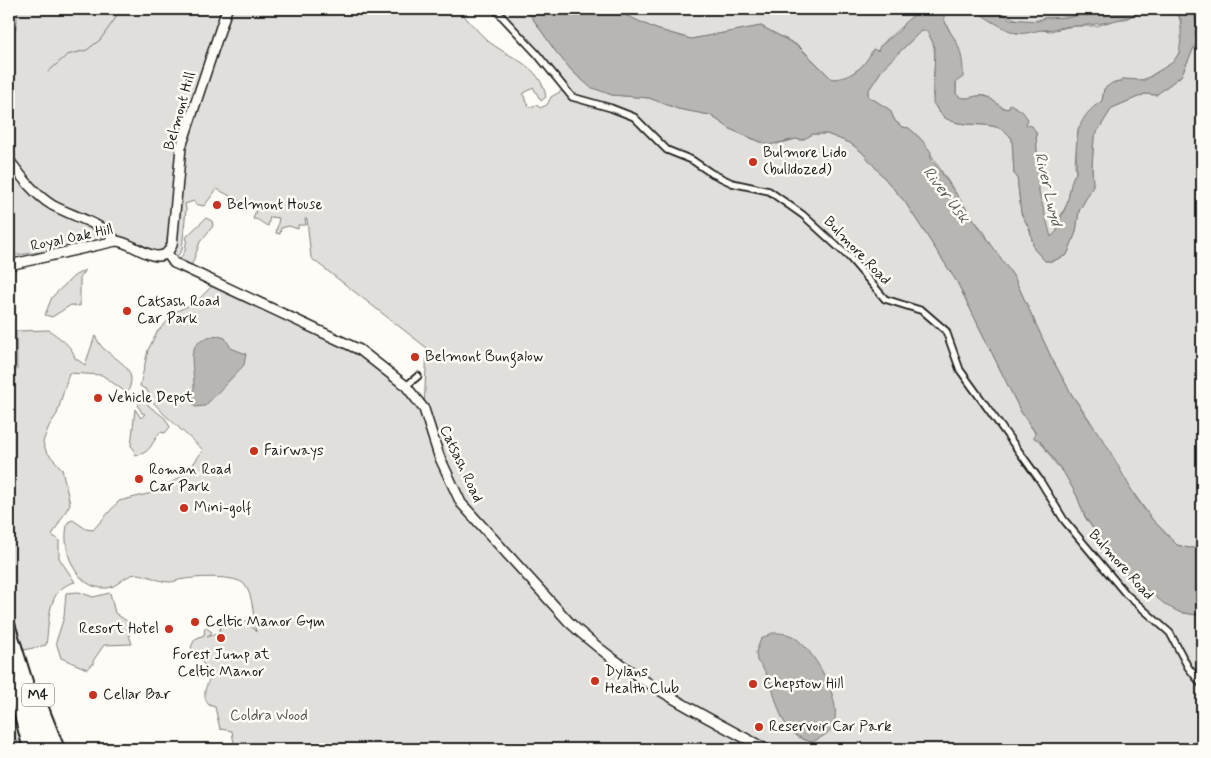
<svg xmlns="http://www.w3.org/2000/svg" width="1211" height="758" font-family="Mynerve,sans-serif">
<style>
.green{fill:#e0dfdb;stroke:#7e7e7c}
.water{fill:#b7b6b2;stroke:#797876}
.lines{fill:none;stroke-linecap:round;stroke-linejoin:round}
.stream{stroke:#797876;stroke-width:1}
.street-casing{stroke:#1c1c1c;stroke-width:9}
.secondary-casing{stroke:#1c1c1c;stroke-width:12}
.highway-casing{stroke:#1c1c1c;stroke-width:14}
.street{stroke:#fdfcf7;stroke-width:5.5}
.secondary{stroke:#fdfcf7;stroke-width:9}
.highway{stroke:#fdfcf7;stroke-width:10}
.poi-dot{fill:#c8321e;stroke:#fdfcf7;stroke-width:2}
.labels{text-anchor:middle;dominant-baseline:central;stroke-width:5;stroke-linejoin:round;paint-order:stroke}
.shield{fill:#fdfcf7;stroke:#605f5e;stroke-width:1}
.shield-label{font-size:14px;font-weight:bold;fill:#1c1c1c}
.street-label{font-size:15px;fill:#1c1c1c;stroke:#fdfcf7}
.poi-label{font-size:15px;fill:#1c1c1c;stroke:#fdfcf7;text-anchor:start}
.park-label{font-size:15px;fill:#575655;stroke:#fdfcf7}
.water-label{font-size:16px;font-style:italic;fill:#5a5a58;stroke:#fdfcf7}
</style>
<rect width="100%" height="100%" fill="#fdfcf7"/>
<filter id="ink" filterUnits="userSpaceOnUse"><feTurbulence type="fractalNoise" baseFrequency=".02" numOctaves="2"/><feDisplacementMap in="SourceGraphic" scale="10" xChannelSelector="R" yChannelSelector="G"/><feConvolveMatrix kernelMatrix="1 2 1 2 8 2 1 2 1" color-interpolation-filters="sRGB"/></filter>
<g filter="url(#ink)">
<path class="green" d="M18,9h440c9,10 19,22 29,31 22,19 53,23 59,57l-5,4 -8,-14 -10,7 6,13 8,-2 3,3 7,-3 4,-8 14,-8 -68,-76 9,-4h20l30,43 17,20 18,15 21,8 37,3 29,11 32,6 22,15 27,12 19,2 18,-5 6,1 11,-6h14l23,9 12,9 43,50 52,80 64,130 34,51 9,10 13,23 8,21 26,39 25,26 43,30 23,4v133h-973l5,-5 -2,-13 -12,-2 -5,-22 -6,-2c-8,-9 -3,-19 2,-29l-7,-5 1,-5 -14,-19 4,-8 9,-4 1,-8 7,5 -5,5 11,-4 4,-8 10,-5 16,1 8,11c-3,-13 -2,-37 -12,-48 -9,-9 -47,-7 -59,-5 -6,0 -10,3 -15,3 -12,0 -22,-8 -34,-8 -12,1 -19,14 -30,14 -31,2 -46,-41 -38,-66l5,-2 13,9 7,1 26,-29 33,-8 27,-15 10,-8 14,-20 -39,-36 -12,-13 -5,-11 -7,-4 8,-36 9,-18 20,-21 18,-8 18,-18 147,65 36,27 28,31 3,-60 -116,-90 -4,-39h-2l1,6h-8v4l-9,-3 -8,2 -1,6 -4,-1 3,-15 -9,-1 -2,9c-6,-2 -8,-7 -15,-7l3,-9 -39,-21 -13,17 -9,-2 -1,-3 -9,3 1,5 -4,41 -6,8 -3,-5 13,-124 -17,114 -4,8 -11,2 -33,-14 -81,-46 -31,-39v-118l7,-8z
M612,9h310l-35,30 -9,12 -18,17 -16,11h-12l-33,-33 -38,-20 -70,13 -35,-10z
M930,9h44l42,24 25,-3 9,1 23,-5h24l21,-7h8l10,-6 15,-4h25c7,15 9,39 -2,52 -5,6 -11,7 -17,11 -11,7 -18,11 -32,7 -6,4 -14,5 -21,10l-2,12 -24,27 -3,36 1,9 -3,4 -6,27 -9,17 -1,10 -4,6 -4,-2 -10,-43 -3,-60 -10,-7 -16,-20 -2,4c-10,-1 -14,-11 -24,-13 -10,-2 -20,7 -28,-2l1,-51c-10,-12 -10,-29 -27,-30z
M997,9h113l-40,8 -26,1c-17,7 -34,1 -47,-9z
M1193,9h9v403l-4,11 1,6h3v119h-13l-12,-3 -25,-26 -29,-41 -34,-59 -17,-24 -20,-36 -38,-82 -24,-33 -5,-11 -16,-19 -48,-75 -12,-11 -7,-1 -7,-6 -5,-11 -22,-14v-5l16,-24 37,-36h6c20,27 -8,66 16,85 21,17 54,-1 69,23l2,35 3,3 4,36 9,17 4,19 11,12h8l14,-6 9,-23 3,-21 14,-25 -1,-20 2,-29 18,-29 33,-14 11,1 25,-19 16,-35 -2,-8 2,-7z
M9,165l27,35 59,31 9,8 -46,11 -49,6z
M206,218l6,3 1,5 -13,16 -9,25 -13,-5 7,-11 2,-15z
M85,270l-5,7v29l-9,-1 -19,12 -7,-2 7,-18 22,-21z
M49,330c9,7 24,16 26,28l10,7 10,-29c3,4 5,10 9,13 14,12 36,21 23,44l-25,-18 -33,-2 -12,41 -8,12 -6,16 3,9 16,18 8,35 -18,31 7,5v18l16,24c-29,7 -25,38 -29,63l-22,5 -15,-46v-235l8,1 -1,-39z
M143,395l6,11 16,12 5,9 -5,6 -5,-1c-8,10 -10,23 -25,23l-1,-6 -3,-3 4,-37 6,9 4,-4 -3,-1 -4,-7z
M79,592l14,5 17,-4 5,20 19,13v4l-5,5 3,9 -28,1 -11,16v3l-6,5 -26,-11 -5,-16 8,-25 2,-24z
M9,689l14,60h-4l-2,-9 -8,-5z"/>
<path class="water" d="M526,9h86l44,20 35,10 70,-13 37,20 34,33c21,-1 33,-13 41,-30l5,2 2,-5 20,-16 4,-7 17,-14h9v4h6l2,-4 6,4c-1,10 7,20 12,28 5,9 8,26 7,36l-7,5v12c8,9 18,0 28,2 10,2 14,12 24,13l2,-5 12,7 6,8 -2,6 6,1 4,6 3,60 12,45 6,-6c1,-11 7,-18 10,-28 3,-9 3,-24 9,-30 1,-31 -4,-53 26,-72l2,-12 8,-6 9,-1 1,-3 23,1 28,-18 6,-9 2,-14v-19l-5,-11h17l4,17 -2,7 2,8 -16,35 -25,19 -11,-1 -33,14 -18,29 -2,29 1,20 -14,25 -3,21 -9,23 -14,6h-8l-11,-12 -4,-19 -9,-17 -4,-36 -3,-3 -2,-35c-14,-23 -45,-8 -67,-21 -5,-4 -8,-10 -12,-15l2,-56 -8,-16h-6l-37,36 -16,24v5l22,14 5,11 7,6 7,1 12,11 10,13v6l83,119 38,82 20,36 35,51 29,52 16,21 25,26 12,3h13v68l-23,-4 -12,-6 -45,-36 -37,-53 -8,-21 -13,-23 -24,-32 -6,-3 1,-6 -14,-20 -64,-130 -52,-80 -43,-50 -12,-9 -23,-9h-14l-11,6 -6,-1 -27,6 -37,-15 -22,-15 -32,-6 -29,-11 -37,-3 -22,-8 -17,-15 -17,-20z
M974,9h23l13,10 28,2 6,-3 26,-1 40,-8h41c-25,10 -50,16 -77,17 -10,0 -20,4 -30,4 -9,0 -18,5 -27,3 -9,-1 -36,-18 -43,-24z
M219,336l6,2 6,10 15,6 -2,11 -39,41 -10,1c-4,-6 -1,-13 -1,-20 0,-25 -12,-48 25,-51z
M772,633c10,0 18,0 26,7 18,14 49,67 33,89 -4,6 -13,10 -19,13 -42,-9 -30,-56 -55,-81l-1,-9 5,-13z"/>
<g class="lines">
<path class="stream" d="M48,72l19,-17 20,-5 13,-10 15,-21 4,-10"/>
<g class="street-casing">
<path id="street" d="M495,9l42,45 35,43 39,11 23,9 33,33 25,10 19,13 21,10 37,8 34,24 47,43 35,41 38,12 23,20 14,39 79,109 25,41 62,74 44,39 18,34 14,18
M406,386l12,-10"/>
</g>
<g class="secondary-casing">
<path id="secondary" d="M9,160c12,16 25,34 43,45 17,10 53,19 64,36
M167,253l7,10 7,3 179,84 46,36 18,23 15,47 22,47 108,119c57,54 128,91 197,127
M167,253l5,-8 9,-98 46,-138
M9,265l107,-24c15,0 37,23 51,12"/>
</g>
<g class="highway-casing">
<path id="highway" d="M9,624l39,125
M9,656l30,93
M37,693l22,56
M15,697l14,52"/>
</g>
<use href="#street" class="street"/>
<use href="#secondary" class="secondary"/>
<use href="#highway" class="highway"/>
</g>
</g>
<g class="poi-dot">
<circle cx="753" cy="162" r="5"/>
<circle cx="217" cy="205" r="5"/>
<circle cx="127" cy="311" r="5"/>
<circle cx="415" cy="357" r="5"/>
<circle cx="98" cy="398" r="5"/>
<circle cx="254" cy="451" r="5"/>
<circle cx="139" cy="479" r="5"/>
<circle cx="184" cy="508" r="5"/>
<circle cx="195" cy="622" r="5"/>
<circle cx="169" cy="629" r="5"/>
<circle cx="221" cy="638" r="5"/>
<circle cx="595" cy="681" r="5"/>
<circle cx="753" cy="684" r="5"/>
<circle cx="93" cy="695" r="5"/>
<circle cx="759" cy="727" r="5"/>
</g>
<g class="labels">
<rect class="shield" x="22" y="683.5" width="32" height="23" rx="4"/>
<g class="shield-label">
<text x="38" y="695">M4</text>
</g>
<g class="street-label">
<text transform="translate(180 111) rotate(-74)">Belmont Hill</text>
<text transform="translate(72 238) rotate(-12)">Royal Oak Hill</text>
<text transform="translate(857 251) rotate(46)">Bulmore Road</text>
<text transform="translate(461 464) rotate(65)">Catsash Road</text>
<text transform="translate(1121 565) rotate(48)">Bulmore Road</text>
</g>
<g class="poi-label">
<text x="763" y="153">Bulmore Lido<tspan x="763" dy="17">(bulldozed)</tspan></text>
<text x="227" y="205">Belmont House</text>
<text x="137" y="302">Catsash Road<tspan x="137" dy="17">Car Park</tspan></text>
<text x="425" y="357">Belmont Bungalow</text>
<text x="108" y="398">Vehicle Depot</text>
<text x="264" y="451">Fairways</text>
<text x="149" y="470">Roman Road<tspan x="149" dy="17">Car Park</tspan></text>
<text x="194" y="508">Mini-golf</text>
<text x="205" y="622">Celtic Manor Gym</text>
<text x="159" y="629" text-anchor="end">Resort Hotel</text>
<text x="221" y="655" text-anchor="middle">Forest Jump at<tspan x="221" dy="17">Celtic Manor</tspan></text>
<text x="605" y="672">Dylans<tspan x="605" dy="17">Health Club</tspan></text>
<text x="763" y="684">Chepstow Hill</text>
<text x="103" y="695">Cellar Bar</text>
<text x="769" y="727">Reservoir Car Park</text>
</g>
<g class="park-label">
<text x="269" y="716">Coldra Wood</text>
</g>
<g class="water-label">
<text transform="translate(1048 189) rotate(77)">River Lwyd</text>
<text transform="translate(946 195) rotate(53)">River Usk</text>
</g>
</g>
<rect width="1211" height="758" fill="none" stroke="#fdfcf7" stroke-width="30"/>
<rect x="15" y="15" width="1181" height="728" fill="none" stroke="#1c1c1c" stroke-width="2" filter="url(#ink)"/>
</svg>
